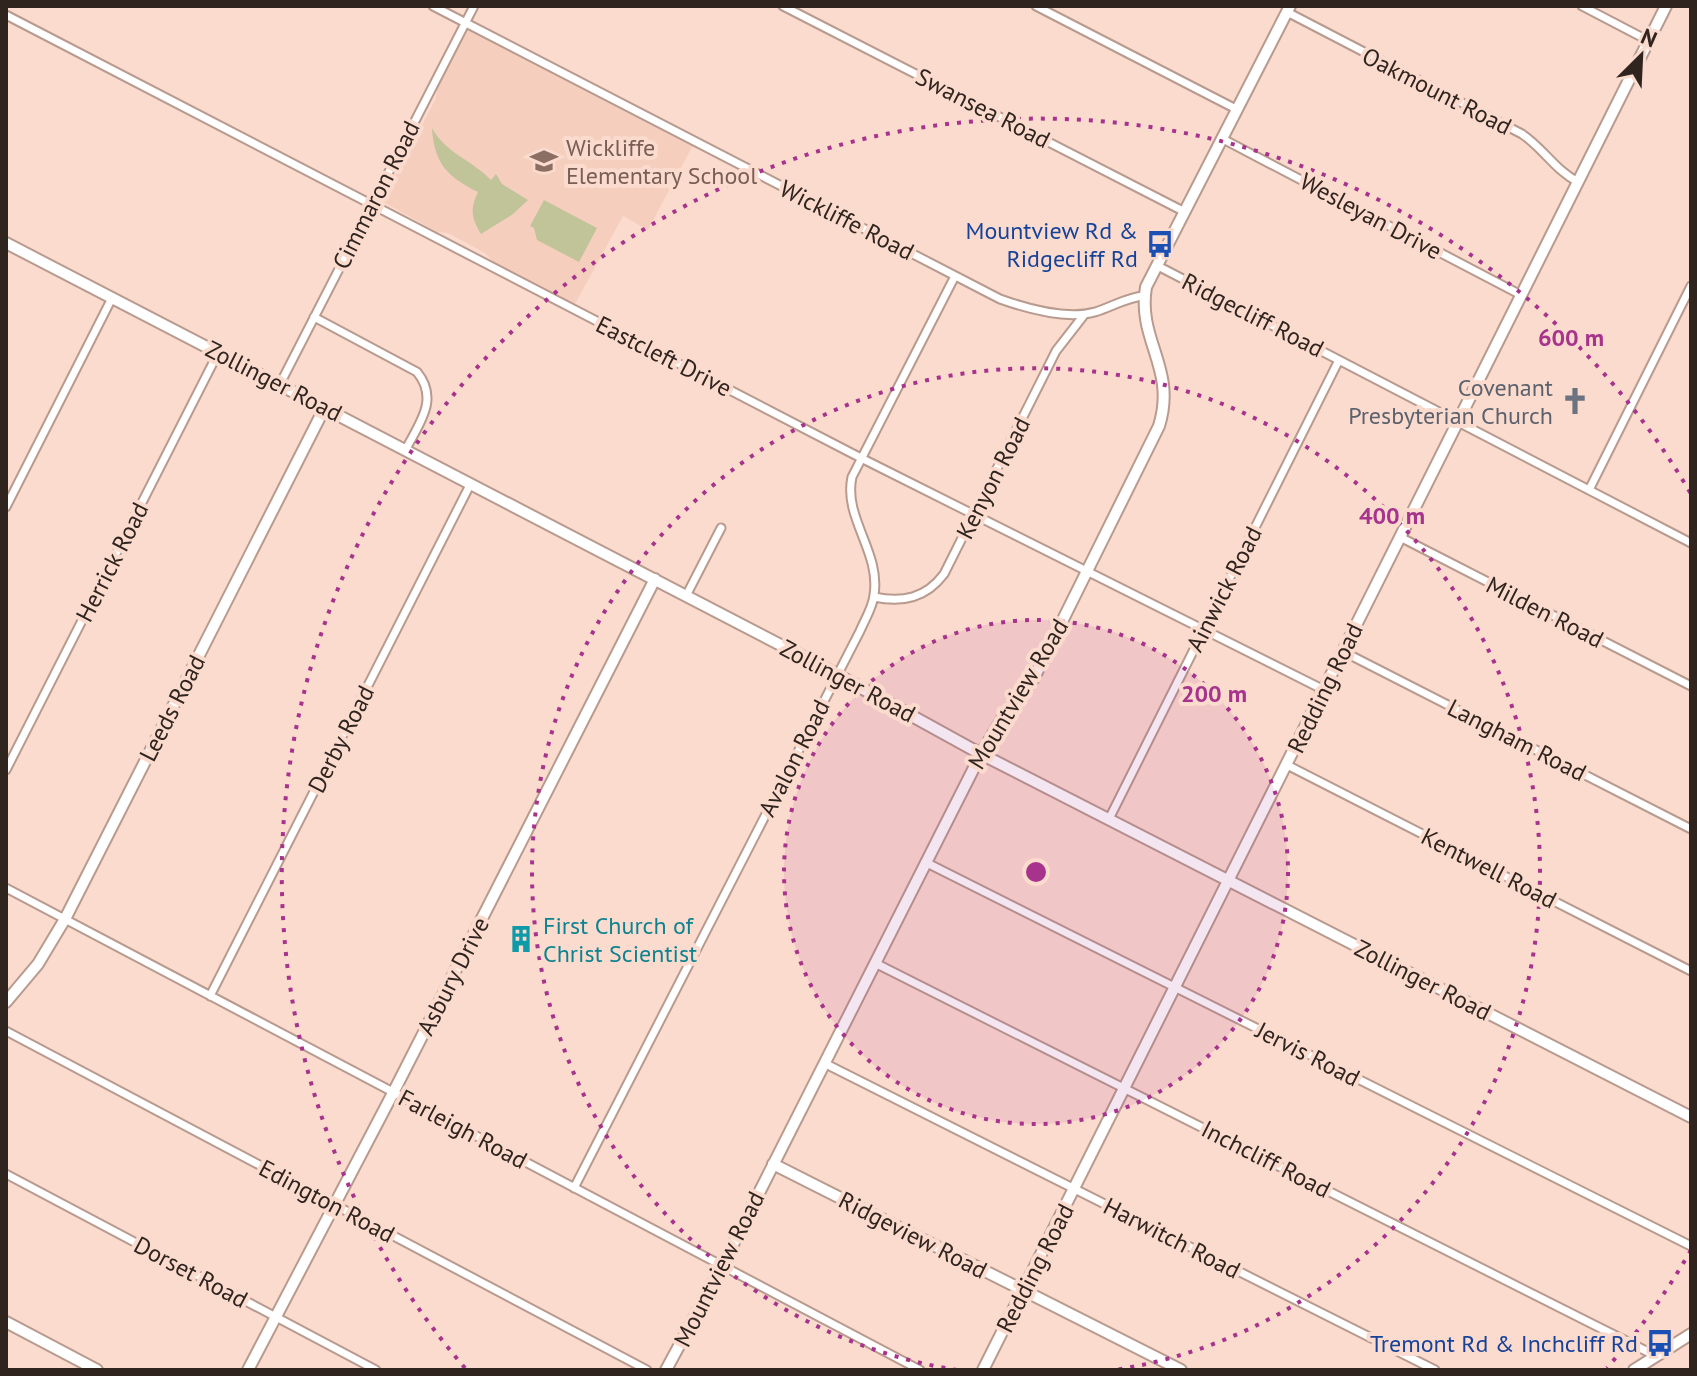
<svg xmlns="http://www.w3.org/2000/svg" width="1697" height="1376" font-family="'PT Sans',sans-serif">
<style>
.built{fill:#f5cebe}
.green{fill:#c0c498}
.lines{fill:none;stroke-linecap:round;stroke-linejoin:round}
.street-casing{stroke:#b89a8e;stroke-width:11}
.secondary-casing{stroke:#b89a8e;stroke-width:14}
.street{stroke:#fff;stroke-width:7}
.secondary{stroke:#fff;stroke-width:10}
.ring{fill:none;stroke:#a7338d;stroke-width:4;stroke-dasharray:4 8}
.labels{text-anchor:middle;dominant-baseline:central;stroke-width:8;stroke-linejoin:round;paint-order:stroke}
.street-label{font-size:24px;fill:#30241f;stroke:#fbdbce}
.education-label{font-size:24px;fill:#785e54;stroke:#fbdbce;text-anchor:start}
.transit-label{font-size:24px;fill:#164399;stroke:#fbdbce;text-anchor:end}
.worship-label{font-size:24px;fill:#5b616d;stroke:#fbdbce;text-anchor:end}
.culture-label{font-size:24px;fill:#0d838f;stroke:#fbdbce;text-anchor:start}
.centre{fill:#a7338d;stroke:#fbdbce;stroke-width:4}
.ring-label{font-size:24px;text-anchor:middle;font-weight:bold;fill:#a7338d;stroke:#fbdbce;stroke-width:8;stroke-linejoin:round;paint-order:stroke}
</style>
<rect width="100%" height="100%" fill="#fbdbce"/>
<path class="built" d="M468,29l225,116 -45,85 -25,-14 -48,88 -80,-41 -10,-10 -37,-20 -11,-1 -57,-32 9,-20 9,-8 38,-74 1,-11z"/>
<path class="green" d="M432,128c13,25 40,32 59,52l5,-6 6,10 26,16 -15,14 -32,20c-10,-16 -11,-26 -3,-42 -30,-15 -44,-28 -46,-64z
M544,200l53,28 -18,34 -42,-22 -3,-12 -4,-2z"/>
<g class="lines">
<g class="street-casing">
<path id="street" d="M433,6l567,293c28,10 66,21 95,13 17,-5 32,-15 49,-16
M783,6l400,205
M1036,6l200,103
M1582,6l67,35
M1287,12l235,122c21,14 33,36 56,48
M6,15l855,443 463,232
M1221,138l300,157
M1156,265l535,278
M314,317l103,55c22,27 3,50 -11,77
M280,384l194,-378
M1589,490l102,-204
M6,507l106,-209
M1400,537l291,149
M686,596l35,-68
M874,597c29,6 52,1 70,-23l112,-223 28,-36
M1344,652l347,177
M1287,765l404,206
M6,770l212,-417
M1109,819l230,-459
M925,862l766,384
M6,888l914,482
M875,963l781,393
M210,996l261,-513
M6,1031l641,339
M824,1063l611,307
M6,1174l370,196
M574,1188l286,-557c5,-12 13,-24 14,-36 7,-43 -31,-77 -22,-118l103,-201"/>
</g>
<g class="secondary-casing">
<path id="secondary" d="M6,243l819,425 156,86 710,363
M6,1002l32,-38 27,-45 260,-512
M773,1164l408,206
M6,1322l91,48
M248,1370l145,-277 262,-514
M666,1370l56,-104 259,-512 21,-35 32,-41 125,-252c18,-58 -22,-85 -13,-139l144,-281
M983,1370l683,-1364
M1634,1370l57,-36"/>
</g>
<use href="#street" class="street"/>
<use href="#secondary" class="secondary"/>
</g>
<circle cx="1036" cy="872" r="252" fill="#a7338d" fill-opacity=".12"/>
<g class="ring">
<circle cx="1036" cy="872" r="252"/>
<path d="M957 1370A504 504 0 1 1 1115 1370"/>
<path d="M1691 1250A756 756 0 0 1 1607 1368M465 1368A756 756 0 1 1 1691 494"/>
</g>
<defs>
<g id="school-bare" transform="scale(2.16)"><path d="M0-5L7-2L0 1L-7-2ZM-4 1L0 2.5L4 1V4Q0 6-4 4Z" fill="#8d6e63" stroke="#fbdbce" stroke-width="2.5" paint-order="stroke"/></g>
<g id="bus-bare" transform="scale(2.16)"><path d="M-5-6H5V4H4V6H2V4H-2V6H-4V4H-5ZM-3.5-4V0h7V-4ZM-3.5 1.2v1.5H-2V1.2ZM2 1.2v1.5H3.5V1.2Z" fill="#1a4fb4" stroke="#fbdbce" stroke-width="2.5" paint-order="stroke"/></g>
<g id="church-bare" transform="scale(2.16)"><path d="M-1.2-6h2.4v3.5h3.3v2.4h-3.3V6h-2.4V-.1h-3.3v-2.4h3.3Z" fill="#6b7280" stroke="#fbdbce" stroke-width="2.5" paint-order="stroke"/></g>
<g id="building-bare" transform="scale(2.16)"><path d="M-4-6H4V6H1V3H-1V6H-4ZM-2.5-4.3h1.7v1.8h-1.7ZM.8-4.3h1.7v1.8H.8ZM-2.5-1h1.7V.8h-1.7ZM.8-1h1.7V.8H.8Z" fill="#0f9aa8" stroke="#fbdbce" stroke-width="2.5" paint-order="stroke"/></g>
</defs>
<g fill-rule="evenodd">
<use href="#school-bare" x="544" y="161"/>
<use href="#bus-bare" x="1160" y="244"/>
<use href="#church-bare" x="1575" y="401"/>
<use href="#building-bare" x="521" y="939"/>
<use href="#bus-bare" x="1660" y="1343"/>
</g>
<g class="labels">
<g class="street-label">
<text transform="translate(1437 91) rotate(27)">Oakmount Road</text>
<text transform="translate(983 108) rotate(27)">Swansea Road</text>
<text transform="translate(376 195) rotate(-63)">Cimmaron Road</text>
<text transform="translate(1371 216) rotate(28)">Wesleyan Drive</text>
<text transform="translate(847 220) rotate(27)">Wickliffe Road</text>
<text transform="translate(1253 315) rotate(27)">Ridgecliff Road</text>
<text transform="translate(664 356) rotate(27)">Eastcleft Drive</text>
<text transform="translate(274 381) rotate(27)">Zollinger Road</text>
<text transform="translate(993 478) rotate(-63)">Kenyon Road</text>
<text transform="translate(112 562) rotate(-63)">Herrick Road</text>
<text transform="translate(1224 589) rotate(-63)">Ainwick Road</text>
<text transform="translate(1545 612) rotate(27)">Milden Road</text>
<text transform="translate(848 681) rotate(28)">Zollinger Road</text>
<text transform="translate(1325 688) rotate(-64)">Redding Road</text>
<text transform="translate(1018 694) rotate(-59)">Mountview Road</text>
<text transform="translate(172 708) rotate(-63)">Leeds Road</text>
<text transform="translate(341 739) rotate(-63)">Derby Road</text>
<text transform="translate(1517 740) rotate(27)">Langham Road</text>
<text transform="translate(794 758) rotate(-63)">Avalon Road</text>
<text transform="translate(1489 868) rotate(27)">Kentwell Road</text>
<text transform="translate(453 976) rotate(-63)">Asbury Drive</text>
<text transform="translate(1423 980) rotate(27)">Zollinger Road</text>
<text transform="translate(1308 1054) rotate(27)">Jervis Road</text>
<text transform="translate(463 1129) rotate(28)">Farleigh Road</text>
<text transform="translate(1266 1159) rotate(27)">Inchcliff Road</text>
<text transform="translate(327 1201) rotate(28)">Edington Road</text>
<text transform="translate(913 1235) rotate(27)">Ridgeview Road</text>
<text transform="translate(1172 1238) rotate(27)">Harwitch Road</text>
<text transform="translate(1035 1268) rotate(-63)">Redding Road</text>
<text transform="translate(719 1269) rotate(-63)">Mountview Road</text>
<text transform="translate(191 1272) rotate(28)">Dorset Road</text>
</g>
<g class="education-label">
<text x="566" y="147">Wickliffe<tspan x="566" dy="28">Elementary School</tspan></text>
</g>
<g class="transit-label">
<text x="1138" y="230">Mountview Rd &amp;<tspan x="1138" dy="28">Ridgecliff Rd</tspan></text>
<text x="1638" y="1343">Tremont Rd &amp; Inchcliff Rd</text>
</g>
<g class="worship-label">
<text x="1553" y="387">Covenant<tspan x="1553" dy="28">Presbyterian Church</tspan></text>
</g>
<g class="culture-label">
<text x="543" y="925">First Church of<tspan x="543" dy="28">Christ Scientist</tspan></text>
</g>
</g>
<circle cx="1036" cy="872" r="12" class="centre"/>
<g class="ring-label">
<text x="1571" y="346">600 m</text>
<text x="1392" y="524">400 m</text>
<text x="1214" y="702">200 m</text>
</g>
<rect width="1697" height="1376" fill="none" stroke="#30241f" stroke-width="16"/>
<g transform="translate(1641 56) rotate(24)" stroke="#fbdbce" stroke-width="6" paint-order="stroke">
<path d="M0-6L14 30L0 20L-14 30Z" fill="#30241f"/>
<text y="-12" font-size="22" font-weight="bold" text-anchor="middle" fill="#30241f">N</text>
</g>
</svg>
